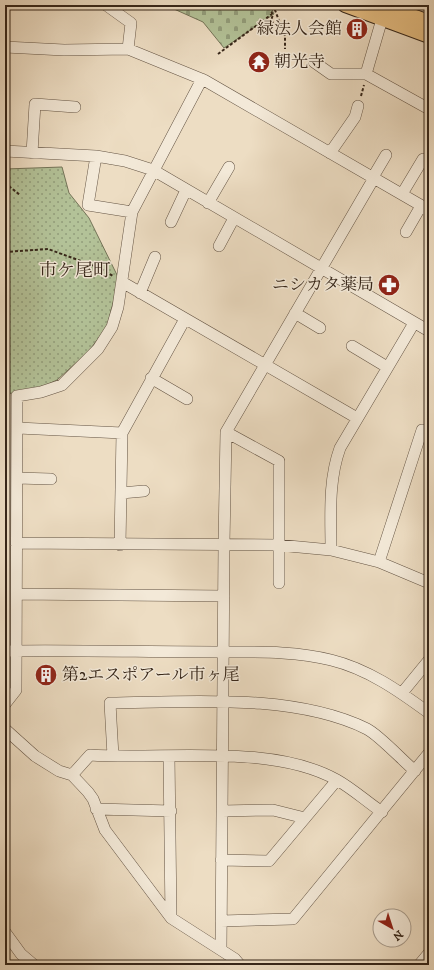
<svg xmlns="http://www.w3.org/2000/svg" width="434" height="970" font-family="'IM FELL DW Pica','Noto Serif JP',serif">
<style>
.cemetery{fill:url(#cemetery-stones);stroke:#747458}
.park{fill:url(#park-dots);stroke:#747458}
.lines{fill:none;stroke-linecap:round;stroke-linejoin:round}
.minor-casing{stroke:#645444;stroke-width:12}
.major-casing{stroke:#362619;stroke-width:16}
.path{stroke:#362619;stroke-width:2;stroke-dasharray:3 2;stroke-linecap:butt}
.minor{stroke:#f3e9d8;stroke-width:11}
.major{stroke:#e6be82;stroke-width:14}
.labels{text-anchor:middle;dominant-baseline:central;stroke-width:3;stroke-linejoin:round;paint-order:stroke}
.poi-label{font-size:17px;fill:#362619;stroke:#f3e9d8;text-anchor:end}
.neighbourhood-label{font-size:18px;fill:#362619;stroke:#f3e9d8}
</style>
<defs>
<pattern id="cemetery-stones" width="16" height="16" patternUnits="userSpaceOnUse"><rect width="16" height="16" fill="#b3c298"/><path d="M2 7V4a2 2 0 0 1 4 0v3zM10 15v-3a2 2 0 0 1 4 0v3z" fill="#929d7b"/></pattern>
<pattern id="park-dots" width="8" height="8" patternUnits="userSpaceOnUse"><rect width="8" height="8" fill="#b3c298"/><path d="M2 2h.1M6 6h.1" fill="none" stroke="#929d7b" stroke-width="1.8" stroke-linecap="round"/></pattern>
</defs>
<rect width="100%" height="100%" fill="#edddc3"/>
<filter id="stains"><feTurbulence type="fractalNoise" baseFrequency=".005" numOctaves="4"/><feColorMatrix values="0 0 0 0 .2 0 0 0 0 .09 0 0 0 0 .02 0 0 0 .5 -.17"/></filter>
<radialGradient id="worn" r=".72"><stop offset=".6" stop-color="#630" stop-opacity="0"/><stop offset="1" stop-color="#630" stop-opacity=".3"/></radialGradient>
<path class="cemetery" d="M176,5h94l4,9 -50,34 -21,-26 -29,-13z"/>
<path class="park" d="M62,167l7,26 20,25 30,61 -12,48 -19,25 -31,28 -22,10 -30,4v-225z"/>
<g class="lines">
<g class="minor-casing">
<path id="minor" d="M106,5l25,18 -3,26
M382,19l-16,55 63,35
M5,47l59,3 64,-1 76,31 225,130
M314,62l17,12h35
M5,151l91,5 29,5 28,9 276,161
M32,153l3,-49 40,3
M330,153l25,-36 3,-11
M96,156l-8,49 44,7
M373,177l13,-22
M402,194l21,-35
M208,203l21,-36
M171,222l15,-32
M406,232l15,-26
M219,246l15,-28
M122,282l235,136
M140,293l15,-36
M295,313l25,15
M352,346l35,21
M151,378l36,21
M18,428l104,5
M226,432l53,29v122
M17,478l34,1
M121,493l23,-2
M16,543l262,2 53,5 48,12 50,21
M120,545l2,-112 63,-114
M331,550c0,-34 -3,-69 9,-102l74,-125
M379,562l43,-132h7
M17,594l207,2
M5,651c73,-1 145,1 218,1 36,0 73,-1 108,8 37,9 68,31 98,53
M402,693l27,-33
M5,704l11,-14 1,-294 24,-4 21,-7 36,-36 14,-22 6,-20 14,-95 70,-133
M5,729l30,27 24,15 13,4 16,17 5,7 12,31 66,88 64,41 5,6
M113,756l-3,-53c80,-1 184,-10 257,26 12,6 36,32 48,42
M169,756l2,162
M72,775l18,-20c74,5 181,-12 247,25 16,9 30,22 45,32
M96,809l75,2
M222,811l51,-1 32,8
M221,860l48,1 68,-81
M221,921l72,-2 136,-166
M5,932l16,22 13,11
M221,950l3,-406 2,-112 148,-254
M419,965l10,-12"/>
</g>
<g class="major-casing">
<path id="major" d="M345,5l84,31
M382,5l47,17"/>
</g>
<path class="path" d="M264,5l6,4 3,6 -2,5 4,5 6,1
M273,5l12,31v13
M218,54l54,-40
M361,96l3,-11
M5,183l15,12
M5,252l43,-3 52,19 13,8"/>
<use href="#minor" class="minor"/>
<use href="#major" class="major"/>
</g>
<defs>
<g id="building-disc" transform="scale(1.15)"><circle r="9.5" fill="#8f2418" stroke="#f3e9d8"/><path d="M-4-6H4V6H1V3H-1V6H-4ZM-2.5-4.3h1.7v1.8h-1.7ZM.8-4.3h1.7v1.8H.8ZM-2.5-1h1.7V.8h-1.7ZM.8-1h1.7V.8H.8Z" fill="#fff"/></g>
<g id="temple-disc" transform="scale(1.15)"><circle r="9.5" fill="#8f2418" stroke="#f3e9d8"/><path d="M0-6L5-2H3V0L6.5 2.5H4V6H1.5V3h-3V6H-4V2.5H-6.5L-3 0V-2H-5Z" fill="#fff"/></g>
<g id="pharmacy-disc" transform="scale(1.15)"><circle r="9.5" fill="#8f2418" stroke="#f3e9d8"/><path d="M-2-6h4v4h4v4h-4v4h-4v-4h-4v-4h4Z" fill="#fff"/></g>
</defs>
<g fill-rule="evenodd">
<use href="#building-disc" x="357" y="29"/>
<use href="#temple-disc" x="259" y="62"/>
<use href="#pharmacy-disc" x="389" y="285"/>
<use href="#building-disc" x="46" y="675"/>
</g>
<g class="labels">
<g class="poi-label">
<text x="342" y="29">緑法人会館</text>
<text x="274" y="62" text-anchor="start">朝光寺</text>
<text x="374" y="285">ニシカタ薬局</text>
<text x="62" y="675" text-anchor="start">第2エスポアール市ヶ尾</text>
</g>
<g class="neighbourhood-label">
<text x="75" y="271">市ケ尾町</text>
</g>
</g>
<rect width="434" height="970" fill="none" stroke="#edddc3" stroke-width="20"/>
<rect x="6" y="6" width="422" height="958" fill="none" stroke="#362619" stroke-width="2"/>
<rect x="10" y="10" width="414" height="950" fill="none" stroke="#362619"/>
<g transform="translate(392 928) rotate(141)"><circle r="19" fill="#f3e9d8" stroke="#a79b8c"/>
<path d="M0-3L7 15L0 10L-7 15Z" fill="#8f2418"/>
<text y="-6" font-size="11" font-weight="bold" text-anchor="middle" fill="#362619">N</text>
</g>
<rect width="100%" height="100%" filter="url(#stains)"/>
<rect width="100%" height="100%" fill="url(#worn)"/>
</svg>
